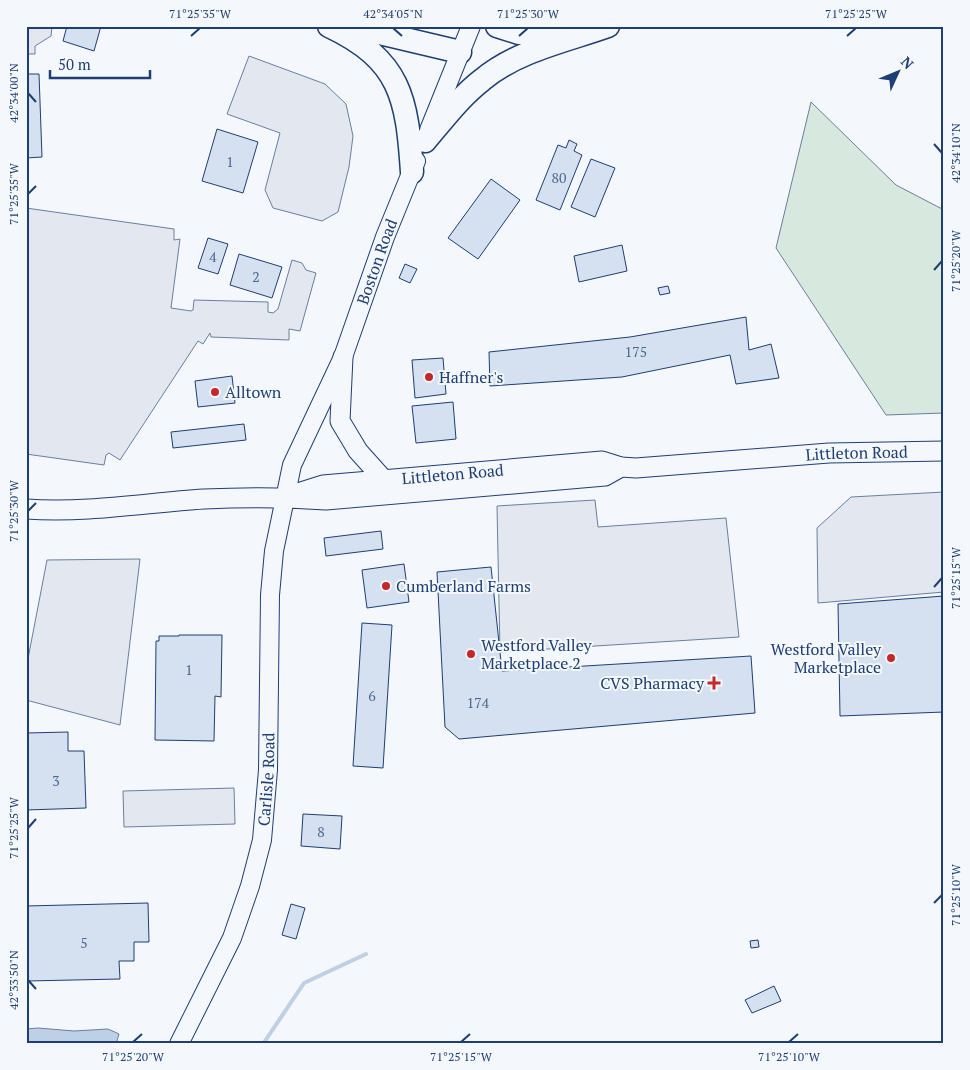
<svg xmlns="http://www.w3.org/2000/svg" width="970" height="1070" font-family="'PT Serif',serif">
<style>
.green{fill:#d7e8df;stroke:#687fa3}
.parking{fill:#e3e8f0;stroke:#687fa3}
.water{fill:#bed0e5;stroke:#687fa3}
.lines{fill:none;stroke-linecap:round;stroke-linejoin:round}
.stream{stroke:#bed0e5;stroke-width:4}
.building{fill:#d5e0f0;stroke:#1d3f73}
.secondary-casing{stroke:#1d3f73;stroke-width:20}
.primary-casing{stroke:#1d3f73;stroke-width:21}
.motorway-casing{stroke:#1d3f73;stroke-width:25}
.secondary{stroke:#f4f7fb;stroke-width:18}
.primary{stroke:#f4f7fb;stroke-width:19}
.motorway{stroke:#f4f7fb;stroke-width:22}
.ticks{fill:none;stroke:#1d3f73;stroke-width:2}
.poi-dot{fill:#c62828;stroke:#f4f7fb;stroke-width:2}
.labels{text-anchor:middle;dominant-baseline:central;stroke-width:4;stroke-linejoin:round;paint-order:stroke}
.number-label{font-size:14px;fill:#4b6792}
.street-label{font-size:16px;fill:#1d3f73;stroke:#f4f7fb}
.poi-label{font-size:16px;fill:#1d3f73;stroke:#f4f7fb;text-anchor:start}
.neatline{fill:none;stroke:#1d3f73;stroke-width:2}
.ticks-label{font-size:12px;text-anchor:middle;fill:#1d3f73}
</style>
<rect width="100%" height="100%" fill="#f4f7fb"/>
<path class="green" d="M811,102l85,83 48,25v203l-58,2 -110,-167z"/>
<path class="parking" d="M26,26h26l-1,10 -16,10v8h-9z
M249,56l76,28 21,20 7,32 -4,31 -11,45 -16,9 -49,-13 -8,-18 15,-57 -53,-19z
M26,208l148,21v11l6,-1 -9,69 20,3 2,-1 1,-10 74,2v10l5,1 5,-4 14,-49 10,3 4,7 10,3 -16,58 -11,-2v11l-78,-3 -1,-4 -7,11 -5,-3 -78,119 -11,-7 -3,2 -2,10 -78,-11z
M944,492v100l-126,11 -1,-75 34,-31z
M595,500l3,27 128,-9 13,119 -239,15 -3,-146z
M140,559l-20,166 -94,-25v-31l21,-109z
M234,788l1,36 -111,3 -1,-36z"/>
<path class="water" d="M38,1028l36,3 34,-2 11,5 -3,10h-90v-15z"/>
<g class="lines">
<path class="stream" d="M263,1044l41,-61 62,-29"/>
</g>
<path class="building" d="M67,26h34l-7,25 -31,-10z
M26,67l2,7h11l3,83 -16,1z
M217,129l41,13 -15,51 -41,-12z
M569,140l8,4 -3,7 8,4 -22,55 -24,-10 22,-55 8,3z
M591,159l24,9 -20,49 -24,-10z
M491,179l29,21 -42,59 -30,-21z
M208,238l20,6 -10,30 -20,-6z
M622,245l5,26 -48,11 -5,-26z
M239,254l43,13 -10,31 -42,-13z
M405,264l12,5 -7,14 -11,-5z
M668,286l2,7 -10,2 -2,-7z
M746,317l3,33 22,-6 8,34 -43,6 -6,-29 -108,22 -132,9 -1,-34 141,-15z
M443,358l3,36 -31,4 -3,-38z
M232,376l3,27 -37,4 -3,-26z
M453,402l3,37 -40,4 -4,-37z
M244,424l2,16 -73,8 -2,-16z
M381,531l2,18 -57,7 -2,-18z
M404,564l5,38 -42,6 -5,-38z
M491,567l11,104 249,-15 4,57 -296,26 -14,-12 -8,-155z
M944,596v116l-104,4 -2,-112z
M362,623l30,2 -9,143 -30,-2z
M179,635h43l-1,62 -6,-1 -1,45 -59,-1 1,-99h3v-5h20z
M68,732v19h16l2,57 -60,2v-77z
M303,814l39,2 -2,33 -39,-3z
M148,903l1,39h-15v19h-15l1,18 -93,2 -1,-75z
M291,904l14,4 -9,31 -14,-4z
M758,940l1,7 -8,1 -1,-7z
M774,986l7,15 -29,12 -7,-13z"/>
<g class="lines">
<g class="secondary-casing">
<g id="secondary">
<path d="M429,130l42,-104"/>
<path id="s1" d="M179,1044l53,-106 18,-52 12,-46 6,-70 2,-175 4,-44 18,-86 51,-108 42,-120 31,-76"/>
</g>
</g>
<g class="primary-casing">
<g id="primary">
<path d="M343,357l-3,64 18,30 26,29"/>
<path id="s2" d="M285,497l38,-12 279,-24 19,6 15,1 193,-15 115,-2"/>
<path d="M26,509c63,4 117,-6 178,-10 41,-2 81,-2 122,1l279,-24 16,-9"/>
</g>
</g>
<g class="motorway-casing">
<path id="motorway" d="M329,26c72,34 78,72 83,146
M350,26l110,26
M497,26l22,7 48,3
M425,141c18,-21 35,-44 57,-61 34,-29 84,-39 126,-54"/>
</g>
<use href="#secondary" class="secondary"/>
<use href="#primary" class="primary"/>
<use href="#motorway" class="motorway"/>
</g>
<path class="ticks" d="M393,28l9,8M191,36l9,-8M519,36l9,-8M847,36l9,-8M28,93l8,9M934,144l8,9M28,194l8,-8M934,270l8,-9M28,511l8,-8M934,587l8,-9M28,828l8,-9M934,903l8,-8M28,980l8,9M133,1042l9,-8M461,1042l9,-8M789,1042l9,-8"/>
<g class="poi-dot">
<circle cx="429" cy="377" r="5"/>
<circle cx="215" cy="392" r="5"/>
<circle cx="386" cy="586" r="5"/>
<circle cx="471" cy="654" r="5"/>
<circle cx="891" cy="658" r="5"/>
<path d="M711.5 675.5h5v5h5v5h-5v5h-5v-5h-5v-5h5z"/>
</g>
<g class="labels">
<g class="number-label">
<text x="230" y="161">1</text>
<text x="559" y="177">80</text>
<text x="213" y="256">4</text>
<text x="256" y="276">2</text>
<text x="636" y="351">175</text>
<text x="189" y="669">1</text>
<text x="372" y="695">6</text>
<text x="478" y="702">174</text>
<text x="56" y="780">3</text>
<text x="321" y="831">8</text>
<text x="84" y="942">5</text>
</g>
<g class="street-label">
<text stroke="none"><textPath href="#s1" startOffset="819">Boston Road</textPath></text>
<text stroke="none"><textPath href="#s2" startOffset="576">Littleton Road</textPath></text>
<text stroke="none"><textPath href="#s2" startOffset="170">Littleton Road</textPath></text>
<text stroke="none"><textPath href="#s1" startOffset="282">Carlisle Road</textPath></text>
</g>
<g class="poi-label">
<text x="439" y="377">Haffner's</text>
<text x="225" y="392">Alltown</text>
<text x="396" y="586">Cumberland Farms</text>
<text x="481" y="645">Westford Valley<tspan x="481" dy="18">Marketplace 2</tspan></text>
<text x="881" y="649" text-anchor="end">Westford Valley<tspan x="881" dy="18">Marketplace</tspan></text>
<text x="704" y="683" text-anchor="end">CVS Pharmacy</text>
</g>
</g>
<rect width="970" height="1070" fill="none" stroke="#f4f7fb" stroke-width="55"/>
<g transform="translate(898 72) rotate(46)" stroke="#f4f7fb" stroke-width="4" paint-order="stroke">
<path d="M0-4L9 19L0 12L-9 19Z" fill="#1d3f73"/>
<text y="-8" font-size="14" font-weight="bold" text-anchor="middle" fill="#1d3f73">N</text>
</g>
<path d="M50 70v8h100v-8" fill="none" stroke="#1d3f73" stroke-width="2.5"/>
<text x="58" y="70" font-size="15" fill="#1d3f73" stroke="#f4f7fb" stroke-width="4" paint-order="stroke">50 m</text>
<rect x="28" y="28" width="914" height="1014" class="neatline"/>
<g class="ticks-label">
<text x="200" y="18">71°25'35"W</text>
<text x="393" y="18">42°34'05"N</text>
<text x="528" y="18">71°25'30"W</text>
<text x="856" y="18">71°25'25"W</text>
<text transform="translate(14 93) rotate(-90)" y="4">42°34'00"N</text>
<text transform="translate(956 153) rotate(-90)" y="4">42°34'10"N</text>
<text transform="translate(14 194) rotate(-90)" y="4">71°25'35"W</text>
<text transform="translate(956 261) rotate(-90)" y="4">71°25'20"W</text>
<text transform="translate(14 511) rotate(-90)" y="4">71°25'30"W</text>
<text transform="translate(956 578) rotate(-90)" y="4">71°25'15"W</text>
<text transform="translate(14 828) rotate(-90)" y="4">71°25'25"W</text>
<text transform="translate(956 895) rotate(-90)" y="4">71°25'10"W</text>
<text transform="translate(14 980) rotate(-90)" y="4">42°33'50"N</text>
<text x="133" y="1061">71°25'20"W</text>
<text x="461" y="1061">71°25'15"W</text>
<text x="789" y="1061">71°25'10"W</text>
</g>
</svg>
